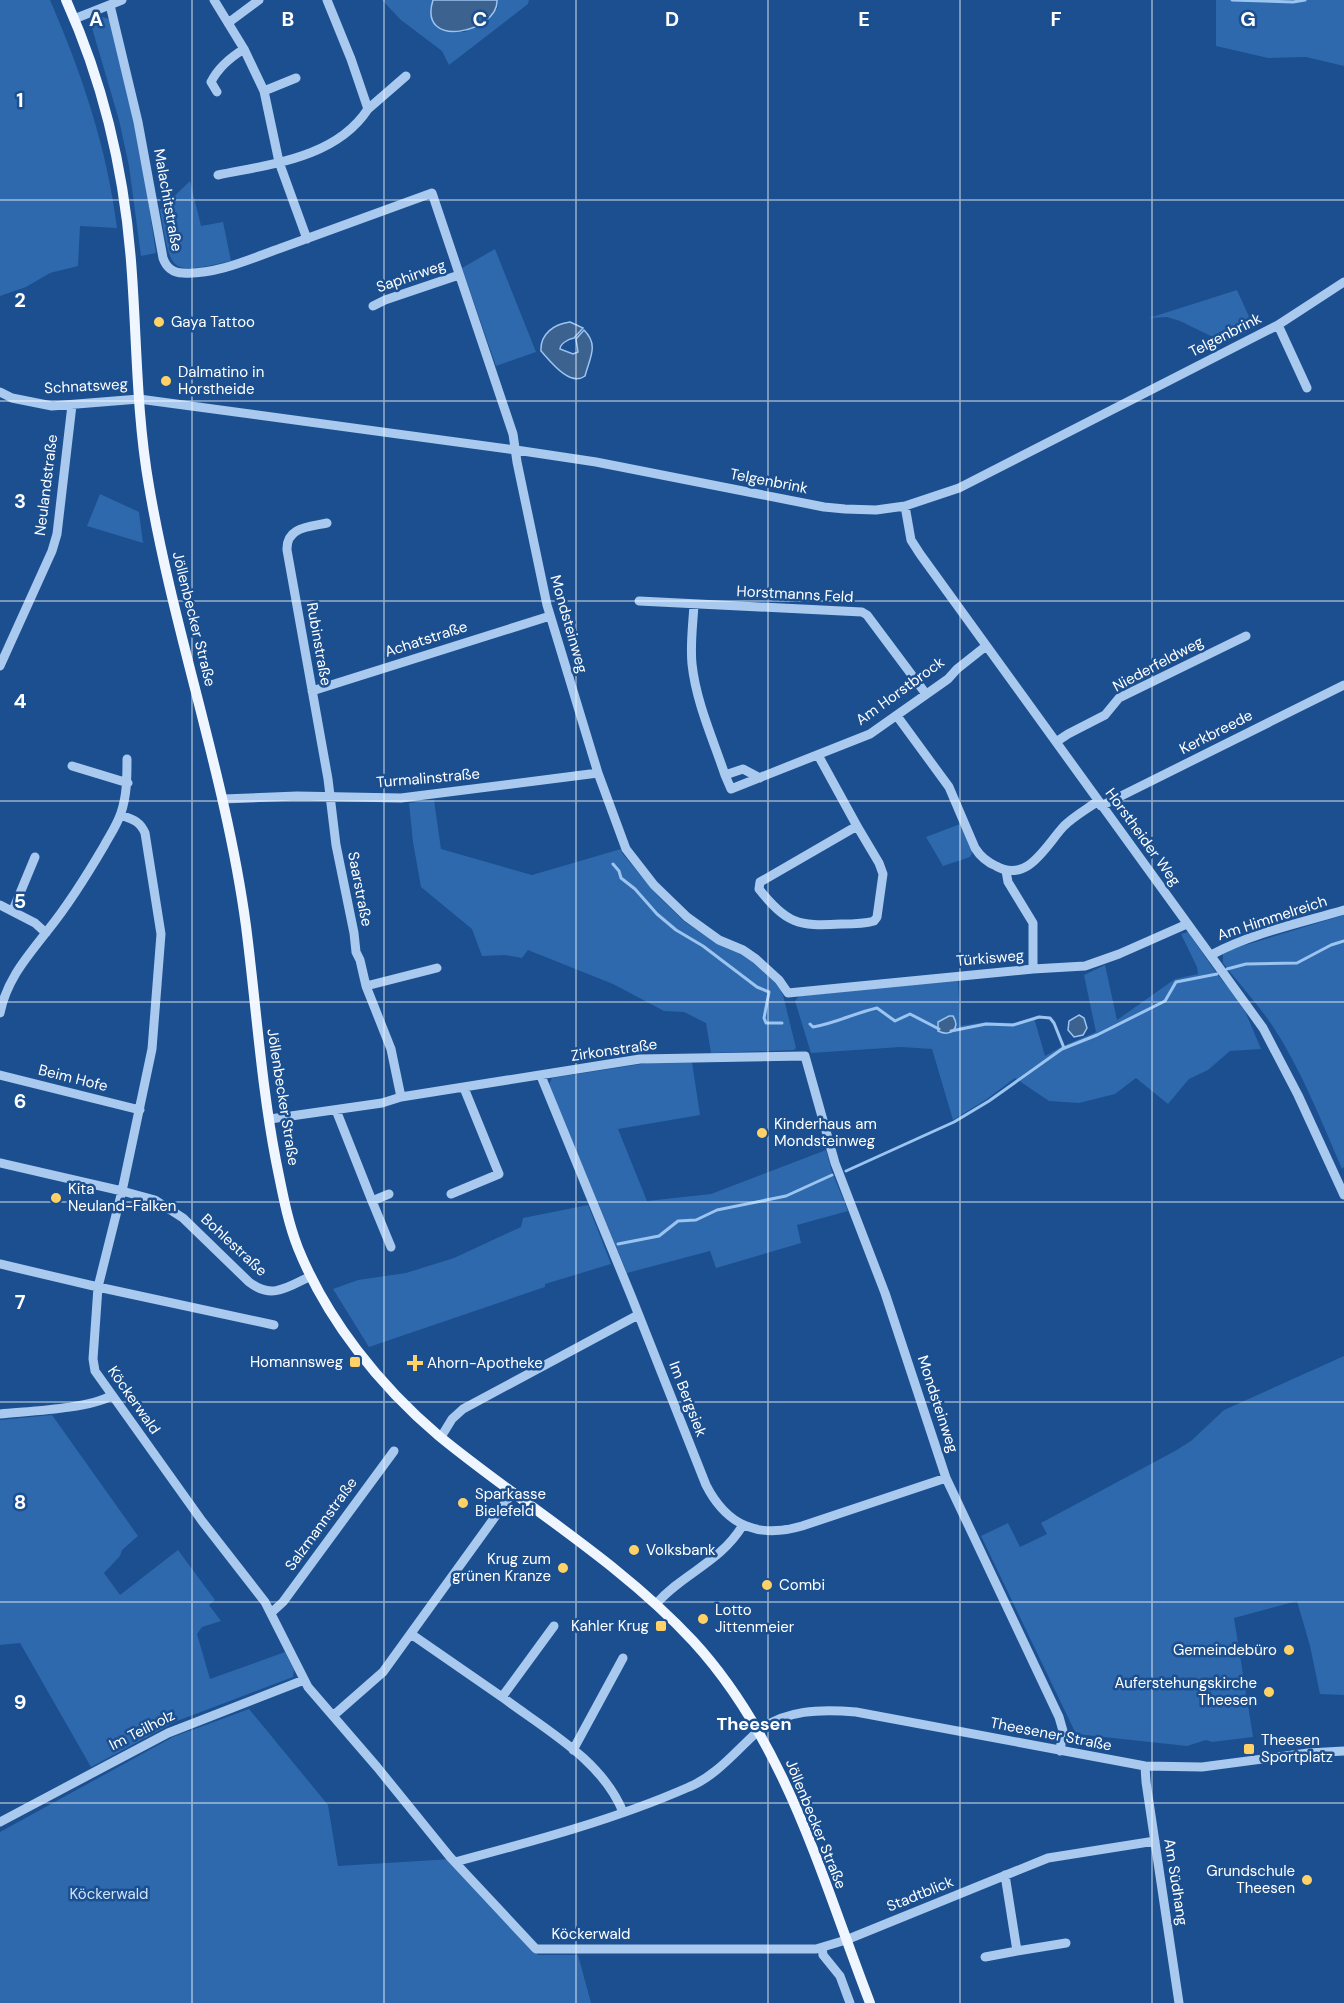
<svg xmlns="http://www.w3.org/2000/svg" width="1344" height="2003" font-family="'DM Sans',sans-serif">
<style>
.green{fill:#2e69ad}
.water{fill:#3c6290;stroke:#9cc4f0;stroke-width:1.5}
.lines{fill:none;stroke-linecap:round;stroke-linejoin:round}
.stream{stroke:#9cc4f0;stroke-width:3}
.minor{stroke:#a9c9ee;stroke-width:9}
.major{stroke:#f0f6ff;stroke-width:10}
.grid{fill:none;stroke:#fff;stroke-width:1.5;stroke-opacity:0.55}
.poi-dot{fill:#ffd166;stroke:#1b4f8f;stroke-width:2}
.labels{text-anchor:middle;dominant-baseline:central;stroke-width:5;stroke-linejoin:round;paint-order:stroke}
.street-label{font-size:15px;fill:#fff;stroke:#1b4f8f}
.poi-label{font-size:15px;fill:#fff;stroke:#1b4f8f;text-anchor:start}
.park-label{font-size:15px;fill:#cfe3fa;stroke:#1b4f8f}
.quarter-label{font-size:18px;font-weight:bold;fill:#fff;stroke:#1b4f8f}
.grid-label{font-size:20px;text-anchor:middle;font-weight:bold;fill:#fff;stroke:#1b4f8f;stroke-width:5;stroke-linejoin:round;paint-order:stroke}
</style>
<rect width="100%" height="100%" fill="#1b4f8f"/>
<path class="green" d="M0,0h50c32,74 57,148 67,228l-37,-2 -2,40 -28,7 -24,14 -26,9z
M382,0h51l-2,6 10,24 24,2 33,-24 -1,-8h32l-1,4 -79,61 -7,-14 -41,-31z
M1216,0h128v66l-38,-9 -38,1 -52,-12z
M103,17l6,2 4,6 25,110 18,118 -15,3 -12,-90 -10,-46 -27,-92 5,-9z
M190,181l11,45 22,-4 8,39c-65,15 -59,11 -71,-51z
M495,249l41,103 -40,14 -34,-98z
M1237,290l17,38 -29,15 -45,-22 -13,-4 -18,1z
M100,494l39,18 4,31 -56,-17z
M434,800l7,49 91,26 89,-26 1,4 36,43 27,26 33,22 25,9 34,30 6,12 13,53 -2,2 -83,3 -5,-30 -22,-11 -20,-1 -51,-27 -85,-34 -6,8 -17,-3 -23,1 -10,-27 -51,-42 -8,-45 -4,-39z
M960,824l12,29 -2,4 -27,9 -17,-29z
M1344,915v252l-2,2c-21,-49 -41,-100 -70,-144 -15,-22 -33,-41 -49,-62v-10l3,-2z
M1188,932l29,42 25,30 19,45 -31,2 -22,19 -19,9 -21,25 -32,-26 -21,16 -36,9 -30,-2 -34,-23 -28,21 -34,21 -21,-71 -31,-2 -90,6 -16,-52 4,-5 159,-16 2,46 26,-4 28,1 20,-5 11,38 16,-9 35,-15 -12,-57 21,-10 12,55 58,-41 23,-5 -1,-7 -16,-33z
M692,1062l8,53 -82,14 29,72 64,-7 115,-44 6,22 16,39 -51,14 4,18 -85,25 -6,-17 -83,22 -78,-188 3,-7 96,-15z
M588,1205l23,59 -66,20v3l-176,60 -36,-58 25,-9 48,-7 48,-15 67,-31 2,-9z
M1344,1356v339l-24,-1 -10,-48 -13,-45 -63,17 19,119 -41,5 -6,-2 -19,6 -111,-12 -95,-198 27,-13 12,24 27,-13 -6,-11 134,-72 16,-10 33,-31z
M52,1415l86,121 -16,14 -2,6 -16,17 16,22 58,-45 37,50 -6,5 12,16 -19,6 -5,7 13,45 75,-27 9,18 -1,7 -116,44 -86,46 -71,-124 -20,2v-225z
M249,1709l79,96 10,61 113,-7 87,96h40l13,48h-591v-171l173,-95z"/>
<path class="water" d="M433,0h64c2,32 -80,51 -64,0z
M570,322l13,6 -9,10c-6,1 -14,6 -14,11l13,5 5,-2 -2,-13 8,-9c15,15 6,27 1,46 -15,11 -34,-14 -44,-25 -1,-17 13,-27 29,-29z
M1079,1015l5,3 3,10 -4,7 -9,2 -6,-7 1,-9z
M949,1016h4c8,13 -3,21 -15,15v-9z"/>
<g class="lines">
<path class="stream" d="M1232,0l61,2 12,-2
M613,864l6,7 2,7 14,11 22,25 19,16 27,16 54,41 12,5 -5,26 2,5h16
M1227,969l19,-5 51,-1 34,-18 13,-4
M810,1024l3,3c23,-4 42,-14 64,-19l18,13 15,-7 29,15
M951,1031l35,-7 27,1 26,-8 11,1 4,5 10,25
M846,1171l108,-49 35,-21 73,-52 35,-14 68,-34 11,-19 41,-8
M618,1244l41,-8 19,-15 18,-1 21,-10 69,-14 46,-21"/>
<path class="minor" d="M214,0l30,49 20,42 15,71 28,77
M110,5l28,117 25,136c3,9 10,15 20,15 33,2 67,-14 98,-25 50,-18 100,-36 151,-55l81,241 4,28 30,143 51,168 28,76 28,36 33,32 32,23 24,10 13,9 23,21 9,13 245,-24 52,-3 34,-12 68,-30
M74,19l48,-19
M228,23l31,-23
M264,91l32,-13
M217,92l-6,-10c7,-14 20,-25 33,-33
M368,109l38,-33
M218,175c53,-11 118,-17 150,-66l-17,-50 -24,-59
M373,306l12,-6 74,-25
M1278,325l29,63
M0,392l12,6 40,8 87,-7 377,51 80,12 228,45 21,2 31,1 29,-4 54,-18 319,-163 66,-43
M905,506l6,34 9,14 343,474 35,67 46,100
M327,523c-18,4 -41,4 -40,27l41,229 8,66 18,88 2,19 4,8 6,26 25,63 10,48
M639,601l223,11 5,3 59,79
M694,604c-1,20 -4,40 -2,60 4,38 21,75 33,111
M0,666l52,-115 5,-17 15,-129
M312,691l238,-75
M897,716l52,71 26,61c5,8 12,14 21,18 32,18 50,-21 68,-40 10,-10 23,-17 34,-25
M1056,742l12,-8 37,-19 14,-17 127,-62
M818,755l39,71
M72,766l56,17
M760,778l-17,-9 -18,6 6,14 139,-55 78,-55 9,-10 29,-23
M223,799l74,-3 104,2 197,-25
M1101,806l243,-121
M121,815c11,4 19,6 24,18l16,101 -9,115 -30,142 -24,96 -5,72 2,12 107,150 63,81 43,85 69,80 73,90 86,92h280l30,-9 202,-82 107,-17
M857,826l22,37 4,11 -6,43 -3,4c-10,3 -22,3 -33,3 -43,3 -55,-1 -82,-35l1,-7z
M1006,871l2,11 25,41v46
M0,905l35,18 11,10
M13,910l22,-53
M1211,955c41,-22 89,-32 133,-45
M366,986l71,-18
M0,1013c7,-34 27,-56 48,-83 21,-26 39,-55 56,-84 6,-11 13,-21 17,-33 6,-18 6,-35 6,-54
M0,1075l140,35
M541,1076l91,222 74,187c21,41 52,54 96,41l144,-48
M336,1110l36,91
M270,1119l112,-16 19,-6 239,-38 165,-3 30,107 50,130 61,185 113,239 4,14 -3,20
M0,1163l122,28 33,9 28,18 66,64c23,18 39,5 62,-6
M389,1194l-17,7 19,46
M451,1194l48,-20 -35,-86
M0,1264l98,23 176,38
M0,1414c29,-3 87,-5 111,-18
M441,1437l11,-18 11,-10 175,-94
M656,1604c27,-31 64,-41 87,-79
M271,1613l12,-11 111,-151
M411,1634l91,63 52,-71
M502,1697c44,33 100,63 121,115
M334,1715l49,-43 130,-180
M573,1750l50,-92
M1145,1766l1,16 33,221
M0,1822l168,-89 136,-53
M455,1862c79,-21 159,-42 234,-75 27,-11 46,-35 67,-54 28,-24 66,-24 100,-21l289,54 57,1 106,-14 36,-2
M822,1948l1,7 17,21 10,27
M1017,1951l49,-8
M985,1957l32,-6 -12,-76"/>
<path class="major" d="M66,0c37,82 58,172 65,261 6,75 5,151 18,225 25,148 77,291 97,440 10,78 15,157 30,235 6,29 11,59 22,87 29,72 82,138 141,188 84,69 180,125 254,205 93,101 129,238 177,362"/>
</g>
<path class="grid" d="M192,0v2003M384,0v2003M576,0v2003M768,0v2003M960,0v2003M1152,0v2003M0,200h1344M0,401h1344M0,601h1344M0,801h1344M0,1002h1344M0,1202h1344M0,1402h1344M0,1602h1344M0,1803h1344"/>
<g class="poi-dot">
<circle cx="159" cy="322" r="6"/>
<circle cx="166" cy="381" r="6"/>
<circle cx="762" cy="1133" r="6"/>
<circle cx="56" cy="1198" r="6"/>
<rect x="349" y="1356" width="12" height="12" rx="3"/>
<path d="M412 1354h6v6h6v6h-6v6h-6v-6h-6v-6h6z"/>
<circle cx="463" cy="1503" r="6"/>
<circle cx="634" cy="1550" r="6"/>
<circle cx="563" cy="1568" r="6"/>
<circle cx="767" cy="1585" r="6"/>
<circle cx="703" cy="1619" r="6"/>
<rect x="655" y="1620" width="12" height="12" rx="3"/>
<circle cx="1289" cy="1650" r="6"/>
<circle cx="1269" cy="1692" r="6"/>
<rect x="1243" y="1743" width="12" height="12" rx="3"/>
<circle cx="1307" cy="1880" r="6"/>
</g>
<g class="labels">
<g class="street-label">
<text transform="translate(168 200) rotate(80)">Malachitstraße</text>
<text transform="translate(411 276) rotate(-19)">Saphirweg</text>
<text transform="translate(1225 335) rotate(-27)">Telgenbrink</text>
<text transform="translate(86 386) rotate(-3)">Schnatsweg</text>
<text transform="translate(769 481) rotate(11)">Telgenbrink</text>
<text transform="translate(46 485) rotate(-83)">Neulandstraße</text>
<text transform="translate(795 594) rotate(3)">Horstmanns Feld</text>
<text transform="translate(194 619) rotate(76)">Jöllenbecker Straße</text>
<text transform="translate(569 624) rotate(74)">Mondsteinweg</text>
<text transform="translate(426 639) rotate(-18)">Achatstraße</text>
<text transform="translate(319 644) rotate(80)">Rubinstraße</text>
<text transform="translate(1158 664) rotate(-28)">Niederfeldweg</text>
<text transform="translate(900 691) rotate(-36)">Am Horstbrock</text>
<text transform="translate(1216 732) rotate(-27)">Kerkbreede</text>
<text transform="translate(428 778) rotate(-5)">Turmalinstraße</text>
<text transform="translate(1143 837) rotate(54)">Horstheider Weg</text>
<text transform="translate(360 889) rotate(79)">Saarstraße</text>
<text transform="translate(1272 918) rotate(-18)">Am Himmelreich</text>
<text transform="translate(990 958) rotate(-5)">Türkisweg</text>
<text transform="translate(614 1050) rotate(-8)">Zirkonstraße</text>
<text transform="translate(73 1078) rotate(14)">Beim Hofe</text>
<text transform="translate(283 1097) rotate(81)">Jöllenbecker Straße</text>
<text transform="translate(234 1245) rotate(43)">Bohlestraße</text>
<text transform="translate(688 1399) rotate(69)">Im Bergsiek</text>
<text transform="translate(134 1400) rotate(55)">Köckerwald</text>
<text transform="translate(938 1404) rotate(72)">Mondsteinweg</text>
<text transform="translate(321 1524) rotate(-54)">Salzmannstraße</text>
<text transform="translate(142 1730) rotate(-27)">Im Teilholz</text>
<text transform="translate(1051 1734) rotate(11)">Theesener Straße</text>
<text transform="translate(816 1824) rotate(68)">Jöllenbecker Straße</text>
<text transform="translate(1176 1882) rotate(81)">Am Südhang</text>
<text transform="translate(920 1894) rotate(-22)">Stadtblick</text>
<text x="591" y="1934">Köckerwald</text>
</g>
<g class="poi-label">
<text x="171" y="322">Gaya Tattoo</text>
<text x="178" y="372">Dalmatino in<tspan x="178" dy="17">Horstheide</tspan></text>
<text x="774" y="1124">Kinderhaus am<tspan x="774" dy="17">Mondsteinweg</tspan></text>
<text x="68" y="1189">Kita<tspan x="68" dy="17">Neuland-Falken</tspan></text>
<text x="343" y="1362" text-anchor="end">Homannsweg</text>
<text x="427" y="1363">Ahorn-Apotheke</text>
<text x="475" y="1494">Sparkasse<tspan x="475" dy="17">Bielefeld</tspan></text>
<text x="646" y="1550">Volksbank</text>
<text x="551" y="1559" text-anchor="end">Krug zum<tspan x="551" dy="17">grünen Kranze</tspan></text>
<text x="779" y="1585">Combi</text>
<text x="715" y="1610">Lotto<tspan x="715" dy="17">Jittenmeier</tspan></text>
<text x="649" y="1626" text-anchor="end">Kahler Krug</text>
<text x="1277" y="1650" text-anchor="end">Gemeindebüro</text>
<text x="1257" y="1683" text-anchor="end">Auferstehungskirche<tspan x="1257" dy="17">Theesen</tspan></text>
<text x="1261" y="1740">Theesen<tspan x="1261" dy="17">Sportplatz</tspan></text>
<text x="1295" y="1871" text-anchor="end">Grundschule<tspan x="1295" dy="17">Theesen</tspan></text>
</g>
<g class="park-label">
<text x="109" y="1894">Köckerwald</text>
</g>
<g class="quarter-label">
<text x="754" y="1724">Theesen</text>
</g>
</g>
<g class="grid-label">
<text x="96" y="26">A</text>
<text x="288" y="26">B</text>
<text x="480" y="26">C</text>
<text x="672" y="26">D</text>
<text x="864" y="26">E</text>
<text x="1056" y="26">F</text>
<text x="1248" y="26">G</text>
<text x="20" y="107">1</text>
<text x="20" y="307">2</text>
<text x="20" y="508">3</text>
<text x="20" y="708">4</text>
<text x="20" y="908">5</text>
<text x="20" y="1108">6</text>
<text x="20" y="1309">7</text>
<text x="20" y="1509">8</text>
<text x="20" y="1709">9</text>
</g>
</svg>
